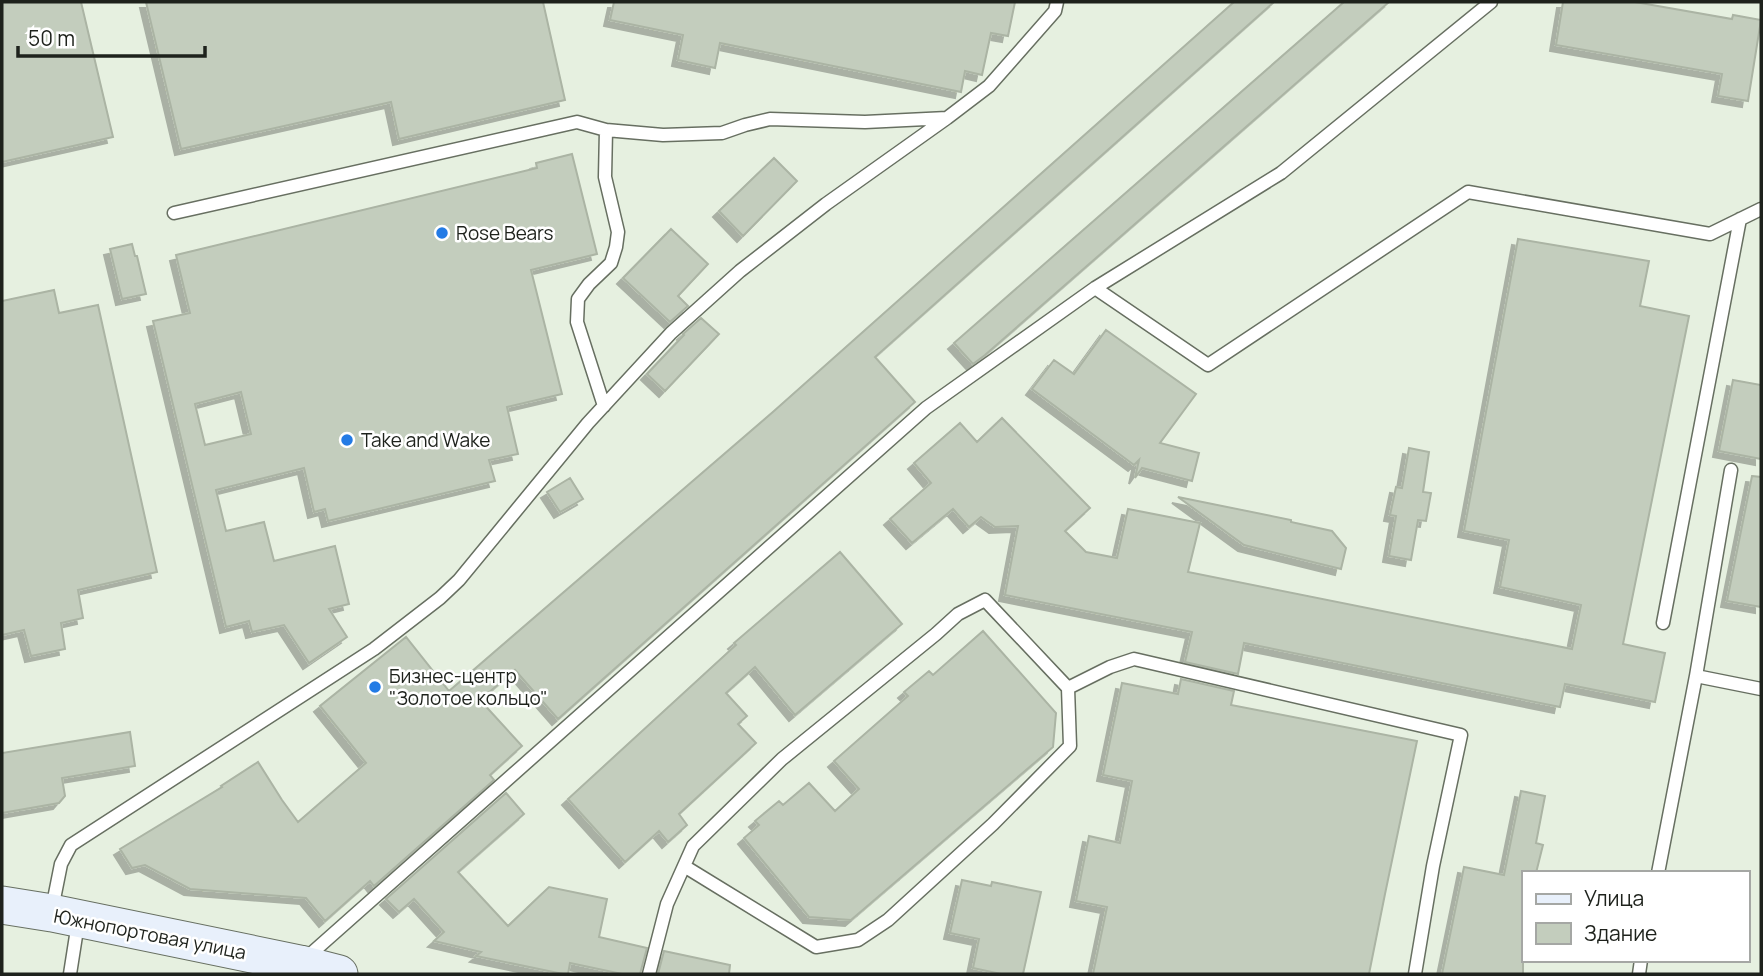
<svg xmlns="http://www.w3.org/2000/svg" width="1763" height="976" font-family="Manrope,sans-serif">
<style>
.building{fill:#c3cdbd;stroke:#abb4a4;stroke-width:2;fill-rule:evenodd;filter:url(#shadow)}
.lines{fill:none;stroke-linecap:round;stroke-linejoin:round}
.service-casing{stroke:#676f61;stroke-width:15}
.secondary-casing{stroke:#676f61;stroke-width:39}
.service{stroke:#fff;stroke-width:12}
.secondary{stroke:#e8f0fb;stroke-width:37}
.poi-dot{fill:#237be5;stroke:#fff;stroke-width:2.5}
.labels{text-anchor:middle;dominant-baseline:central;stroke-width:5;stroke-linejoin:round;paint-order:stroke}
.poi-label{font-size:19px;fill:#1e221c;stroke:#fff;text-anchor:start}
.street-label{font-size:19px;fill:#1e221c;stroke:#fff}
</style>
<defs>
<filter id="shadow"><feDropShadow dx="-6" dy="6" stdDeviation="0" flood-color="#0004"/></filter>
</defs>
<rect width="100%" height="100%" fill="#e6f0e0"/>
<path class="building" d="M2,2h79l32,135 -111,25z
M146,2h397l22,98 -166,39 -8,-37 -210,47z
M614,2h401l-7,34 -17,-3 -9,42 -17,-4 -4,21 -241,-49 -5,25 -37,-8 5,-25 -73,-15z
M1234,2h40l-399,355 40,45 -357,317 -43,-49 -35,30 42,46 -32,29 4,5 -120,106 -4,-5 -45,40 -19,-23 -116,-9 -45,-24 -13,3 -12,-19 102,-62 -1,-1 37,-24 24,38 16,22 68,-59 -46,-57 86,-69 43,54 325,-280z
M1344,2h45l-404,353 -12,9 -19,-21z
M1563,2h72l97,17 1,-4 28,5 -13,81 -30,-5 4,-22 -166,-29z
M572,154l25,100 -66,16 31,124 -55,13 11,47 -29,6 6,21 -167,40 -3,-12 -11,3 -10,-44 -88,22 10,41 38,-9 10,39 61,-15 14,58 -20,5 18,28 -38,26 -25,-38 -32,7 -3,-11 -23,6 -73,-306 37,-8 -14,-58 361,-87 -1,-5zM241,392l10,42 -46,11 -10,-41z
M774,158l23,23 -54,55 -24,-25z
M671,229l37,35 -30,32 10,10 -18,16 -47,-44z
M1518,239l131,22 -9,45 49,10 -66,328 42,9 -10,49 -90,-18 -5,23 -316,-64 -6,31 -53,-12 7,-30 -187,-37 13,-69 -23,1 -14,-10 -12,10 -16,-18 -41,34 -22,-24 41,-36 -17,-20 46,-40 17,19 25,-24 88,90 -25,23 21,21 31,6 11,-49 72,14 -12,49 384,77 9,-44 -81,-18 9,-47 -45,-9z
M132,244l3,12h2l9,38 -24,5 -12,-50z
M54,290l5,23 39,-8 59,267 -79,18 5,28 -22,5 4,26 -34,7 -7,-26 -22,5v-334z
M701,318l18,16 -54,57 -18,-17 37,-39 -1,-1z
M1106,330l90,64 -36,49 39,10 -7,28 -50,-13 -7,10 4,-18 -5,5 -102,-76 22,-29 20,14z
M1733,380l28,5v74l-42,-8z
M1409,448l20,4 -6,40 8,1 -5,28 -8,-1 -7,40 -22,-4 7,-40 -6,-1 6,-28 6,1z
M1752,476l9,1v130l-34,-6z
M570,478l13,21 -23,13 -13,-20z
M1178,497l113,23v2l41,9 14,17 -5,21 -97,-24z
M840,552l62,72 -107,91 -40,-48 -29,26 21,23 -9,8 18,19 -77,71 8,11 -19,17 -9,-11 -34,31 -57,-63 168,-154 -2,-2z
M983,631l73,82 -3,34 -202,173 -42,-3 -65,-79 15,-13 -4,-4 24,-20 4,4 26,-22 26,28 24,-22 -25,-28 74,-65 -4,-4 25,-21 4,4z
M1181,679l53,12 -3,14 186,36 -32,153 -16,80h-276l14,-67 -31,-6 13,-65 31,7 12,-62 -29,-6 19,-92 56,11z
M130,732l5,34 -73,12 3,18 -6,7 -57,10v-60z
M1521,791l24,5 -9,47 7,2 -7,28h-13v101h-81l22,-107 40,8z
M506,793l18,21 -66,58 50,54 41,-39 58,12 -8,38 48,11 -7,26h-18l-52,-11 -2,11h-5l-87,-18 5,-4 -47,-11 10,-9 -30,-33 -15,13 -13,-13z
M962,880l29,6 1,-4 49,10 -18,82h-22l-28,-6 6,-29 -29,-6z
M664,951l66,14 -1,9h-71z"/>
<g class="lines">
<g class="service-casing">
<path id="service" d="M174,213l403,-91 29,8 57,5 59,-2 23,-8 25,-6 95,3 82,-4 42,-32 66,-75 2,-9
M1095,288l113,77 260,-173 242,42 51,-25
M604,406l-27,-84 1,-23 11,-15 22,-21 5,-16 2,-15 -13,-55 1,-47
M1731,470l-35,206 65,13
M1663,623l77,-404
M1068,688l42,-21 24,-8 327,76 -28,131 -18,108
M1658,873l38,-197
M52,909l9,-45 10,-19 303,-196 66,-51 19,-18 129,-157 83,-90 69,-62 86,-67 121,-86
M305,959l621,-551 169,-120 186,-115 210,-171
M70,974l8,-51
M649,974l18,-70 26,-58 89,-87 154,-125 22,-20 27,-14 83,88 2,58 -77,78 -105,96 -30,20 -42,7 -132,-81
M1639,974l2,-14"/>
</g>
<g class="secondary-casing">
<path id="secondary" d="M2,905l50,8 248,51 39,10"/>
</g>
<use href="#service" class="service"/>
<use href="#secondary" class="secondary"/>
</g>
<g class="poi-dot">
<circle cx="442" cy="233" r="7"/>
<circle cx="347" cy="440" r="7"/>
<circle cx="375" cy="687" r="7"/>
</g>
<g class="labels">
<g class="poi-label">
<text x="456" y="233">Rose Bears</text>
<text x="361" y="440">Take and Wake</text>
<text x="389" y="676">Бизнес-центр<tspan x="389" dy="22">"Золотое кольцо"</tspan></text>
</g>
<g class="street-label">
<text transform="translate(150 934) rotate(11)">Южнопортовая улица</text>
</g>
</g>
<rect width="1763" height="976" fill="none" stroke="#1e221c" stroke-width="7"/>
<rect x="1522" y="871" width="228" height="91" fill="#ffffff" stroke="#a5a7a4" stroke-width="2"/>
<rect x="1536" y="894" width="35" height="10" fill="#e8f0fb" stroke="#a5a7a4" stroke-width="2"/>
<text x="1584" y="906" font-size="21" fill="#1e221c">Улица</text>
<rect x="1536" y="923" width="35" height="21" fill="#c3cdbd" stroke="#a5a7a4" stroke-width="2"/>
<text x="1584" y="941" font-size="21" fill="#1e221c">Здание</text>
<path d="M18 46v10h187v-10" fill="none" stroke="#1e221c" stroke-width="3.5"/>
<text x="28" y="46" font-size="21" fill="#1e221c" stroke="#ffffff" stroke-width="5" paint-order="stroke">50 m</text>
</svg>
